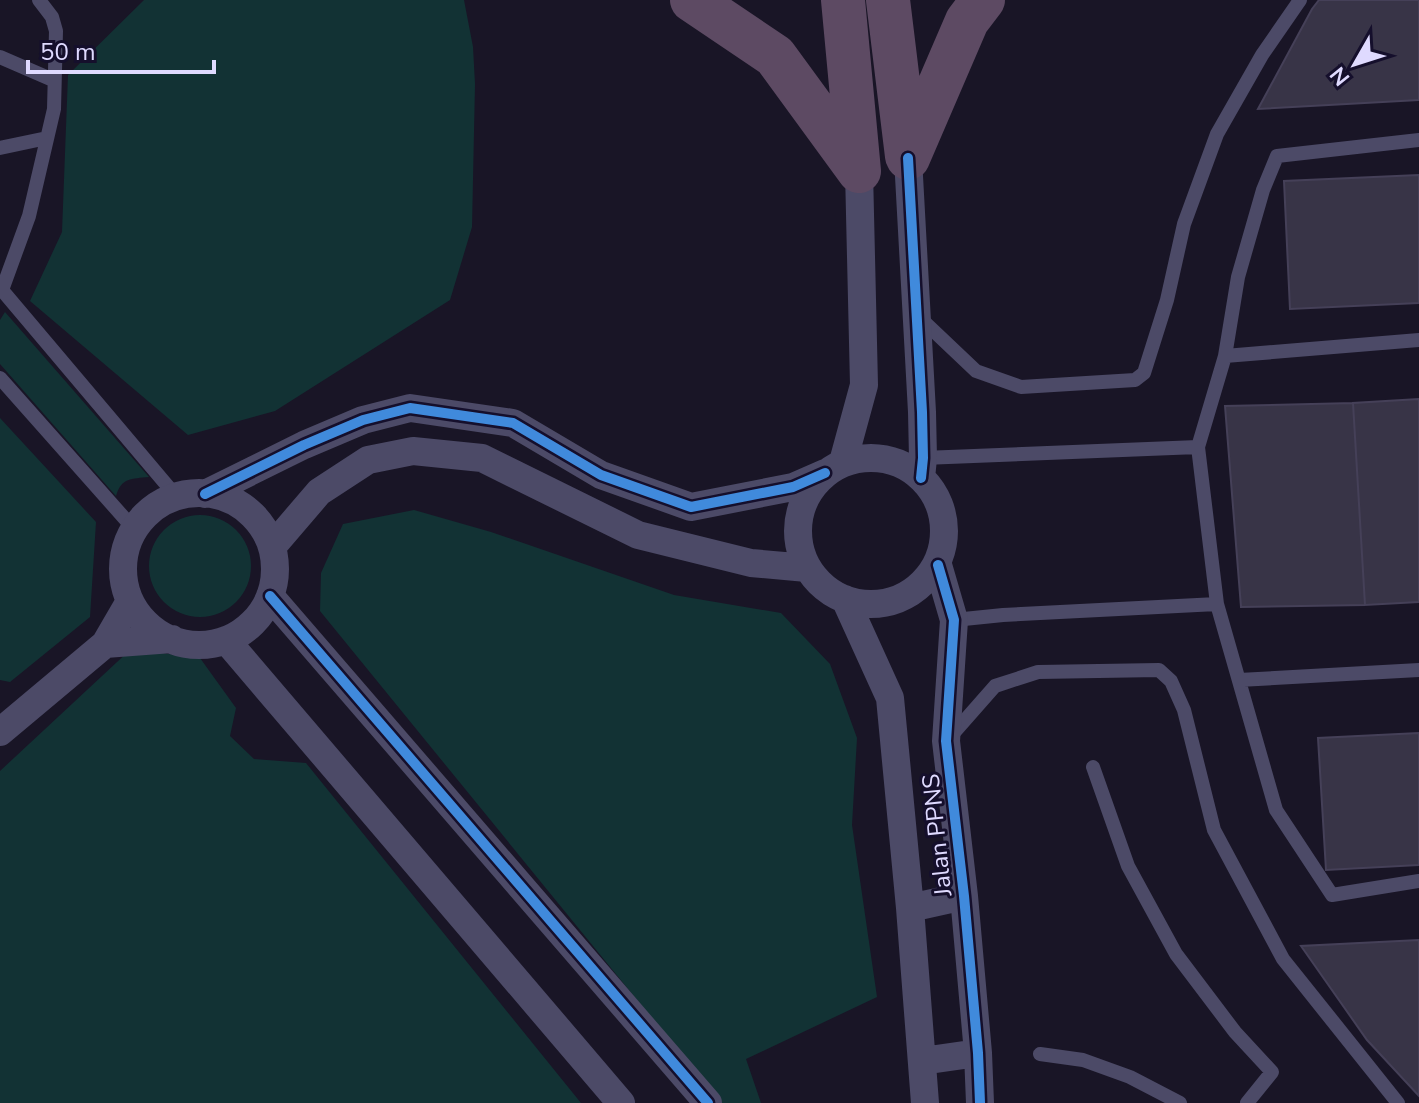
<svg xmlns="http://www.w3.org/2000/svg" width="1419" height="1103" font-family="'Nunito Sans',sans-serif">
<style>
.green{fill:#123234}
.building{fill:#383447;stroke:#454058;stroke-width:2}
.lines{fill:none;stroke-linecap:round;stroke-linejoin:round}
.lane{stroke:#4c4a67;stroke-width:14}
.street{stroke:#4c4a67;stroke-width:28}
.highway{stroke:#5d4a63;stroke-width:44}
.cycleway-casing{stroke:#150f2c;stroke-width:15}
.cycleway{stroke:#408adc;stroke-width:10}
.labels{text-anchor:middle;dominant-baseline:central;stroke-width:6;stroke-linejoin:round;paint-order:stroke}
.street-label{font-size:24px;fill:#dfdaff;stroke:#150f2c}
</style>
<rect width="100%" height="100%" fill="#191526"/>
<path class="green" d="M144,0h320l9,47 2,37 -3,143 -22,73 -175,111 -87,24 -158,-134 32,-69 6,-157z
M5,312l144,165c-18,2 -27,0 -33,19l-116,-132v-44z
M0,418l96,104 -6,95 -80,65 -10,-2z
M414,510l77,22 183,63 107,18 49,51 27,74 -5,87 25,172 -131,62 15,44h-40l-401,-492 1,-38 22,-49z
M149 566a51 51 0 1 1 102 0a51 51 0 1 1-102 0Z
M131,649l69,9 36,50 -6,28 24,23 52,4 275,340h-581v-332z"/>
<path class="building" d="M1319,0h100v100l-161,9 54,-100z
M1419,175v128l-129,6 -6,-128z
M1419,399v203l-54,3 -12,-202z
M1353,403l12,202 -124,2 -16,-201z
M1419,733v132l-93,5 -8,-132z
M1419,940v156l-52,-56 -66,-94z"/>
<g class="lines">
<path class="lane" d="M0,57l53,23
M1419,140l-142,16 -14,34 -25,87 -13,79 -27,91 19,157 59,206 56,85 87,-14
M0,148l47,-10
M2,290l174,206
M0,291l2,-1 27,-74 25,-107 2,-78 -4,-14 -13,-17
M918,316l58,55 45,16 114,-7 9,-7 23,-73 17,-76 33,-90 45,-79 38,-55
M1225,356l194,-16
M0,378l134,151
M923,458l275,-11
M954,620l49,-5 214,-11
M1239,680l180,-10
M951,736l44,-50 43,-14 121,-2 12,11 13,29 30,120 69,129 115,144
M1093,767l35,99 48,88 59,78 37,40 -25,31
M1040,1054l43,6 47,17 50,26"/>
<path class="street" d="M908,158l14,254 1,46 -2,20
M798 531a73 73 0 1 1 146 0a73 73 0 1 1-146 0Z
M843,462l21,-77 -5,-214
M123 569a76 76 0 1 1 152 0a76 76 0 1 1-152 0Z
M205,494l99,-49 59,-25 47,-12 103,15 88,52 90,32 102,-20 32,-14
M272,547l47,-55 49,-32 45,-9 69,7 156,77 113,28 56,5
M938,565l16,55 -8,121 18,155 14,157 2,50
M270,596l438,507
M845,599l45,99 20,210 15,195
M226,640l395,463
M105,644l67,-5
M0,732l105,-88 25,-43
M910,908l54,-12
M922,1061l56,-8"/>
<path class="highway" d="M692,0l83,56 84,115
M843,0l16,171
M888,0l19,156
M908,158l59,-137 16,-21"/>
<g class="cycleway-casing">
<path id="cycleway" d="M908,158l14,254 1,46 -2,20
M205,494l99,-49 59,-25 47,-12 103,15 88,52 90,32 102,-20 32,-14
M938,565l16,55 -8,121 18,155 14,157 2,50
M270,596l438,507"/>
</g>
<use href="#cycleway" class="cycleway"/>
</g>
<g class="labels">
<g class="street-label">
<text transform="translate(937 835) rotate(-96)">Jalan PPNS</text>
</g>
</g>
<g transform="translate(1355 64) rotate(231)" stroke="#150f2c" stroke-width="6" paint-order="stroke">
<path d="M0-6L14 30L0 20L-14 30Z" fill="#dfdaff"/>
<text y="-12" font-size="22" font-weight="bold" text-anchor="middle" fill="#dfdaff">N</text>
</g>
<path d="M28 60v12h186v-12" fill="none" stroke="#dfdaff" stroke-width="4"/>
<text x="40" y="60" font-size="24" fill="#dfdaff" stroke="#150f2c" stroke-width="6" paint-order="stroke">50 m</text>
</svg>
